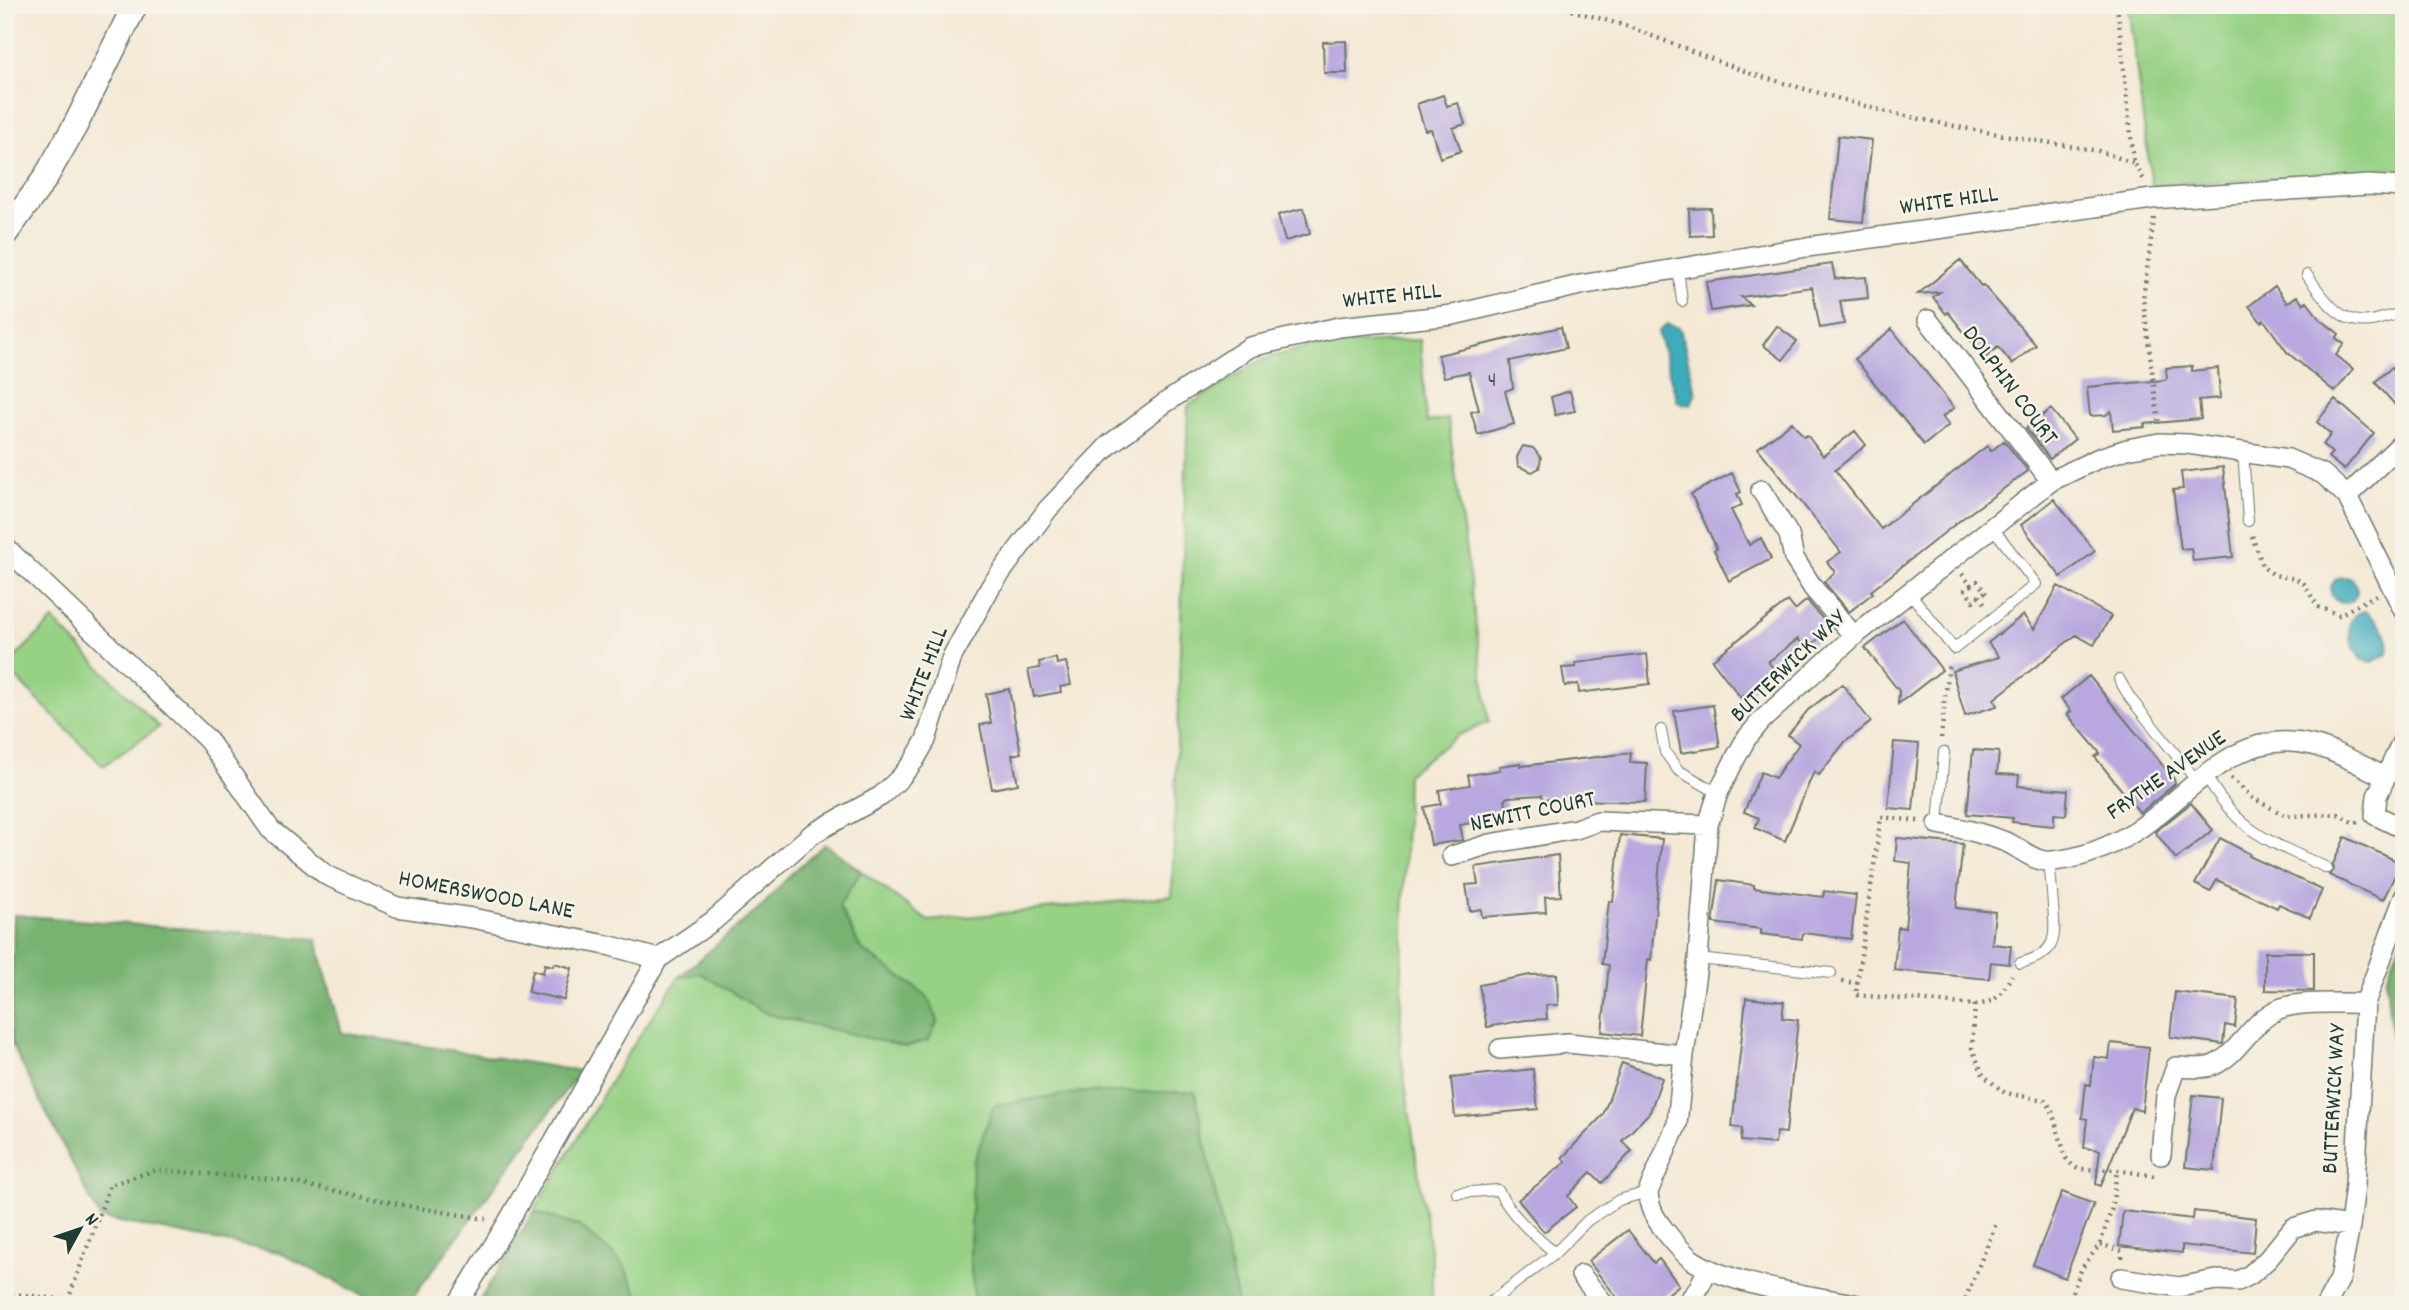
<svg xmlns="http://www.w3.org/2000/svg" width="2409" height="1310" font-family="Dekko,sans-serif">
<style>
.green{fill:#96d184;stroke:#5a875c;stroke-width:2}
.forest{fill:#78b372;stroke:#4c7853;stroke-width:2}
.water{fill:#3eacbb;stroke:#2e7478;stroke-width:2}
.building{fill:#b8a8df}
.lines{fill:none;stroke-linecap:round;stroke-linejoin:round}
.service-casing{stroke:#6a796c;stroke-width:12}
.minor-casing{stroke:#6a796c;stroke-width:22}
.tertiary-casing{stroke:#6a796c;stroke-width:27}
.path{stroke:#6a796c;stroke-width:4.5;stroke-dasharray:2 5;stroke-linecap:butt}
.service{stroke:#fff;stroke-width:10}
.minor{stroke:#fff;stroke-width:19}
.tertiary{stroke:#fff;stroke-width:24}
.labels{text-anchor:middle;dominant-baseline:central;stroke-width:5;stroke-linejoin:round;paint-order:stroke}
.number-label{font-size:21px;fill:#45585f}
.street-label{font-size:24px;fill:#1f3d34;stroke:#f7f3e8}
</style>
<rect width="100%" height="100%" fill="#f7f3e8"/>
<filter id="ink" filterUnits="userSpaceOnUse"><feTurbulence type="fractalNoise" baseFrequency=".0143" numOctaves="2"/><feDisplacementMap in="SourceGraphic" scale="14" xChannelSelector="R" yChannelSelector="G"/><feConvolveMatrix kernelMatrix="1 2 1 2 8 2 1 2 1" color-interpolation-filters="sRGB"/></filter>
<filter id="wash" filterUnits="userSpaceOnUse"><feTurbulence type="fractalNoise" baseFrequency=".00686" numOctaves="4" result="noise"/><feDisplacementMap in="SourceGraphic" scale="28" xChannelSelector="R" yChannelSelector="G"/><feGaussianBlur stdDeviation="1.57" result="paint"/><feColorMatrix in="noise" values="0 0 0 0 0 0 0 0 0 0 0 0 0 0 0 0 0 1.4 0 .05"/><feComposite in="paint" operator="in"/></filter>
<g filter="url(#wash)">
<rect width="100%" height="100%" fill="#f4e9d5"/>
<path class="green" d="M2128,5h276v172l-56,-3 -196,12z
M1420,340l7,82 21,-3 41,303 -31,13 -51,39 -7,275 32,214v42h-194l-43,-212 -222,71 -3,94 5,47h-332l-20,-41 -42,-37 -47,-15 88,-150 56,-84 22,-6 67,42 139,33 20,-52 -65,-46 -23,-43 23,-35 67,50 244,-25 16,-490 73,-46 55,-15z
M53,620l106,107 -56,39 -98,-99z"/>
<path class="forest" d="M825,844l36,27 -22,35 22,43 65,46 12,25 -9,20 -23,7 -139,-33 -67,-41 -22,5 87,-75 26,-29z
M14,915l302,24 26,94 238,38 -173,234h-25l-104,-53 -178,-34 -89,-175z
M2404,933v163l-8,-10 -10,-107z
M1082,1092h113l43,213h-263l-5,-47 3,-95 21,-58z
M534,1212l47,15 42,37 20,41h-166z"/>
<path class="water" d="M1667,324l13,4 16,65 -5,11h-7l-7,-3 -19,-69z
M2331 590a13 13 0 1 1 26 0a13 13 0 1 1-26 0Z
M2365,611c14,12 27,23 23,43l-16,8 -10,-2c-12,-14 -23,-44 3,-49z"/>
<g id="blocks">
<path class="building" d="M1346,41l1,32h-23l-1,-31z
M1443,95l4,11 11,-3 7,21 -12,4 8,23 -21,7 -9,-29 -6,1 -8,-26z
M1838,136l34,4 -9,82 -33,-3z
M1304,208l6,26 -25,7 -7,-26z
M1711,208l1,27 -22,1 -1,-27z
M1960,260l21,26 2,-1 53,60 -24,19 -14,-17 -13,11 -37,-46 -2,2 -13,-17 7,-5 -22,2z
M1832,264l3,15 31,-2 2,21 -28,3 4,23 -24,4 -8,-41 -71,10 10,8 -40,6 -5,-29z
M2275,286l12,17 10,-7 6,8 4,-2 13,17 19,15 -3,4 8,6 -8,11 17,14 -18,23 -48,-40 -23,-32 -3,2 -12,-16z
M1777,326l20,15 -14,19 -20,-15z
M1561,327l5,21 -56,13 3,27 -8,3 9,33 -36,11 -7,-23 8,-2 -10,-38 -25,5 -6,-22z
M1892,329l62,79 -12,9 7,8 -25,20 -69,-86z
M2404,361v54l-29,-33 17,-15 2,3z
M2192,366v5l26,-3 2,30 -21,2 2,19 -57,5 1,3 -32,3 -2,-19 -5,4 -16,1 -3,-29 78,-7 2,-2 -1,-10z
M1570,391l5,20 -20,4 -4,-18z
M2335,399l39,34 -30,37 -16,-13 4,-4 -9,-8 8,-11 -14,-12z
M2051,409l24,30 -25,20 -24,-31z
M1792,422l12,15 3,-2 16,21 32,-25 11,14 -31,25 46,59 106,-83 4,5 13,-10 24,30 -65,47 -92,73 2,2 -24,19 -25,-30 11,-10 -8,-10 14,-10 -83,-104z
M1523,446l10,2 8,10 -2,10 -7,4 -14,-6 -1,-9z
M2223,467l10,90 -40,4 -2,-13 -10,1 -8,-59 10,-1 -2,-17z
M1732,473l9,19 -4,2 5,11 -11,5 18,35 12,-7 10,21 -42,22 -15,-31 3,-1 -26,-55z
M2054,499l41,52 -34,26 -40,-52z
M2058,586l53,30 -17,29 -18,-10 -82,64 3,7 -32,10 -13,-45 47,-14 -11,-14 35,-28 11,14z
M1807,600l24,29 -25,20 -8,-10 -30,23 8,9 -35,27 -29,-38 76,-59 7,9z
M1903,619l39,51 -44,34 1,-13 -34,-43z
M1647,654l3,30 -71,9 -1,-9 -13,2 -3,-18 14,-1 -1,-4z
M1056,658l1,6 9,-2 5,23 -11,2 1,5 -27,5 -6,-27 12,-2 -1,-6z
M2089,676l85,103 1,5 -35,29 -45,-56 5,-4 -33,-39 4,-3 -10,-12z
M1842,684l29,38 -26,20 -26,33 -5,-4 -29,70 -30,-13 4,-10 -15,-6 17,-40 14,6 24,-34 -11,-9 20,-25z
M1009,689l12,64 -9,2 6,29 -26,5 -12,-64 11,-2 -5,-29z
M1713,705l7,42 -39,6 -7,-42z
M1894,742l25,2 -6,66 -25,-2z
M1973,750l26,2 -2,22 22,1 -1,11 50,4 -2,25 -12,-1v12l-42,-4 1,-4 -46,-4z
M1631,753l-1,9 17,1 -2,39 -102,-3 -1,-4 -34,2 -3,2 2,15 -37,6 1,3 -11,2 3,15 -32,5 -7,-38 17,-3 -2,-14 31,-5 -2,-10 32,-5 -1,-4 22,-3v3z
M2191,803l22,27 -37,29 -21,-27z
M1620,835l42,4 -11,121 -3,-1 -8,77 -38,-4 7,-67 -7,-1 7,-63 4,1z
M2345,837l56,26 -18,37 -54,-25 5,-5 -1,-6z
M1897,838l66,6 -7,64 39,4 -3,32 19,2 -2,18 -18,-2 -2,17 -95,-9 4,-43 7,1 6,-65 -16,-2z
M2220,838l30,16 -1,2 73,34 -12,28 -31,-14 -2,4 -60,-28 -7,12 -15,-8z
M1558,855l3,41 -16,1 1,15 -64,5 -1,-8 -11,2 -4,-26 12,-1 -3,-17z
M1719,880l35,5v3l69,9 1,-6 32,4 -5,44 -48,-6 -1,6 -41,-5v-5l-48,-6z
M2265,952h49v39l-49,-1z
M554,963l18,5 -8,32 -36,-8 5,-22 10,3 2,-9 8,2z
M1557,974l1,31h-12l1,14 -22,1 -38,7 -8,-42 51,-10z
M2175,992l63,7 -3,28 -10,-2 -2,19 -53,-7z
M1746,998l38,4 -2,16 16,2 -12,113 -9,-1 -2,12 -34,-3 1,-13 -10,-1z
M2111,1043l38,4 -7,64 -10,-3 -31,78 -5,-2 4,-34 -16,-2 3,-29 -5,-1 4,-34 5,1 3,-28 15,2z
M1622,1063l40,15 -12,34 -28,29 10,10 -30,32 -11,-11 -23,24 8,11 -32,25 -26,-32 48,-38 -4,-4 41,-43z
M1533,1069l5,40 -83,8 -4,-39z
M2193,1095l28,3 -7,72 -29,-3z
M2062,1192l32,12 -29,74 -32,-13z
M2123,1211l70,8 1,-8 62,7 -3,35 -71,-8v8l-63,-7z
M1628,1230l26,33 5,-4 20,26 -25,20h-31l-35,-44z"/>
</g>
</g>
<g filter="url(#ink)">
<use href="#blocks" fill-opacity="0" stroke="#6a796c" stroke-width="2"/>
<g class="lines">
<g class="service-casing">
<path id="service" d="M1678,269l4,32
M2307,275c16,22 33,51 64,46 12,-2 20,-7 33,-7
M2243,452l5,69
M1910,593l44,56 82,-65 -43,-56
M2119,679l11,19 67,83
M1661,730l4,22 13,18 40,23
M2205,774c34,60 63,66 122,94
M1938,824l6,-72
M1698,959l133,14
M2020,963c37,-9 36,-24 33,-57 -1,-15 -2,-29 -4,-44
M1457,1193l41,-3c14,26 34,44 57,63l33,-33 31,-20 29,-8
M1487,1305l68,-52"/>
</g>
<g class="minor-casing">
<path id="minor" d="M1928,320l123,161
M1761,490l28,45 5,23 19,30 41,48
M2347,496l57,-55
M5,547l203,193 62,89 56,46 71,32 75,11 139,28 47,13
M2404,737l-27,59 -2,19 29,14
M1938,824c16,3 32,6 47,11 9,3 21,6 29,11 12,7 24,17 39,15 30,-3 59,-15 84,-31 48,-31 90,-92 154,-88 33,1 65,21 94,35
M1452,856l38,-12 86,-15 22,-8 110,4
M1500,1049l68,-6 116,12
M2161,1155l5,-60 10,-28c12,0 26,3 38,-2 25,-11 37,-44 65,-56 22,-9 62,-5 86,-6
M1581,1275l24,30
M2121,1278l58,9 37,-7 22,1 12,-6 18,-16 25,-31 23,-7 34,5
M457,1305l51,-83 150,-263 55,-38 99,-87 69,-38 19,-18 14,-17 12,-21 26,-83 39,-71 57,-77 62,-65 55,-41 85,-56 89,-20 114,-12 127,-30 227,-38 345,-48 216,-14 36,2
M1685,1305l12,-14 11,-22
M1858,1305c-46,-9 -130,-20 -167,-46 -10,-8 -18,-18 -26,-28 -10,-13 -16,-22 -17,-39l29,-68 7,-69 14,-96 10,-134 10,-32 16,-32 12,-22 16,-19 92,-84 197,-155 48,-23 28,-9 32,-6 29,1 100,15 35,15 24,22 57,115
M2326,1305l14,-26 10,-53 5,-41 10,-182 39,-106"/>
</g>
<g class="tertiary-casing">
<path id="tertiary" d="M5,234l39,-54 32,-56 59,-119"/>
</g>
<path class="path" d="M1544,5l20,3 62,18 126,48 131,37 80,17 135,23 36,12
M2117,5l17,158 10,17
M2154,218l-11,81 16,126
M2252,536l11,31 11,8 22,4 8,5 14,23 21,8 37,-20
M1962,574l9,11 6,-4 8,11 -6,4 7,9
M1971,585l-6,5 8,11 6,-5
M1941,738l8,-75
M2231,778l23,21 32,17 52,-2 16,9 4,-1
M1842,981l15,2 -1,12 119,10c23,-3 26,-11 37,-30
M1857,983l24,-166 38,4
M1975,1005l-3,43 11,27 22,18 39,7 7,8 15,50 6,7 6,4 39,1 37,6
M2100,1244l22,7v8
M5,1293l63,7 42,-115 46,-15 120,9 138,28 72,12
M1963,1305l34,-84
M2067,1305l15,-37 18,-24 12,-36 5,-38"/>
<use href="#service" class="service"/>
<use href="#minor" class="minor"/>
<use href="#tertiary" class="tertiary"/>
</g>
</g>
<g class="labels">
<g class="number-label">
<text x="1492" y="382">4</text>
</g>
<g class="street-label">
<text transform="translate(1949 202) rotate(-8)">WHITE HILL</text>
<text transform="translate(1392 297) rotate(-6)">WHITE HILL</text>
<text transform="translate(2009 386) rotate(53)">DOLPHIN COURT</text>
<text transform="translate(1789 667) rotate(-44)">BUTTERWICK WAY</text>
<text transform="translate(925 674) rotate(-69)">WHITE HILL</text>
<text transform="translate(2167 776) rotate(-35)">FRYTHE AVENUE</text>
<text transform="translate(1533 813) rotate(-12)">NEWITT COURT</text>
<text transform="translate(486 896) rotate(11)">HOMERSWOOD LANE</text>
<text transform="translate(2335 1099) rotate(-87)">BUTTERWICK WAY</text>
</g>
</g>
<rect width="2409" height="1310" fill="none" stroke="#f7f3e8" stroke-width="28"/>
<g transform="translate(80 1229) rotate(50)" stroke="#f7f3e8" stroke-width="5" paint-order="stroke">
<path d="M0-5L12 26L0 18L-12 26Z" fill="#1f3d34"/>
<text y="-10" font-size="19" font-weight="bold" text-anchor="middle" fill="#1f3d34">N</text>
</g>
</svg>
